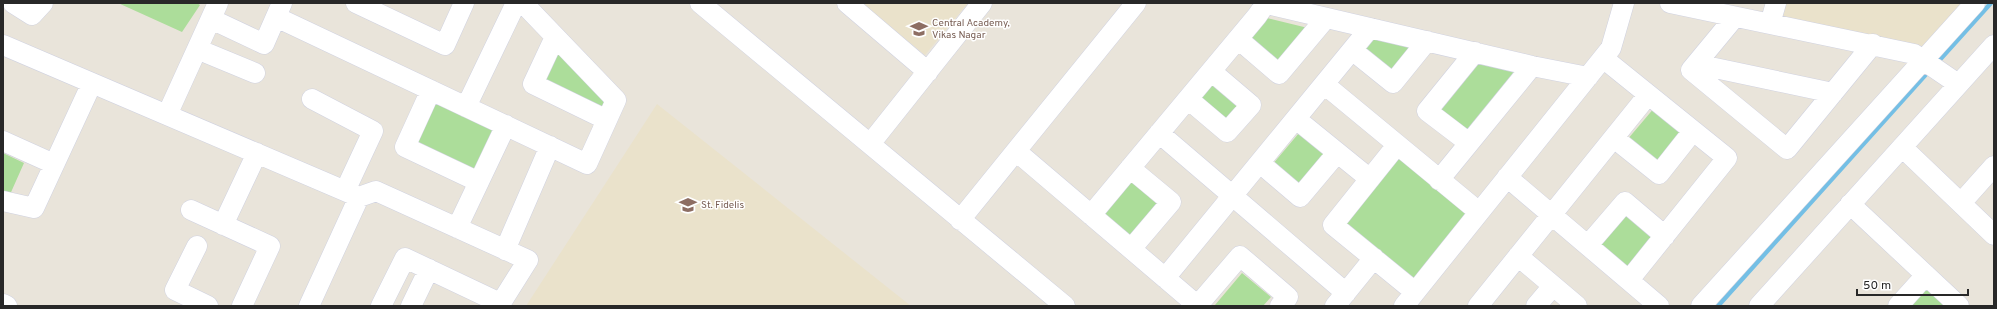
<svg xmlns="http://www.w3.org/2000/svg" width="1997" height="309" font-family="Overpass,sans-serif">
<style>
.education{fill:#eae2cb}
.green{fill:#acdd9a}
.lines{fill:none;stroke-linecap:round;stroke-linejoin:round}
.stream{stroke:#74bfe5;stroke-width:4.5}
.minor-casing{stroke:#d0d2e0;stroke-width:21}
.minor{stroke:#fff;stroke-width:20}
.labels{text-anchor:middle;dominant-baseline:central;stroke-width:3;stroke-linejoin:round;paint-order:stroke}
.education-label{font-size:10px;fill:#785e54;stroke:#fff;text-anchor:start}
</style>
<rect width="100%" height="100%" fill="#e9e4da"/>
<path class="education" d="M860,3h108l-43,52z
M1787,3h175l-39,47 -145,-35z
M657,104l254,202h-385z"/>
<path class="green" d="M118,3h79l3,2 -18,27z
M1267,18l41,10 -31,37 -30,-24z
M1374,34l45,9 -28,35 -32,-27z
M556,44l52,56 -6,12 -63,-33z
M1477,58l47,11 -57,68 -35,-28z
M1213,81l29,25 -17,20 -29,-25z
M434,97l65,32 -21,45 -66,-31z
M1655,107l29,25 -27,32 -30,-24z
M1299,133l29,24 -27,33 -29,-25z
M3,153l21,10 -20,45 -1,-1z
M1398,155l71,57 -57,70 -71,-56z
M1128,179l29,25 -27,32 -29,-24z
M1626,211l29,24 -27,33 -29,-25z
M1242,273l29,24 -8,9h-47l-1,-1z
M1926,286l23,20h-41z"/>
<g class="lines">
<path class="stream" d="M1936,64l55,-61
M1718,306l211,-235"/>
<g class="minor-casing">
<path id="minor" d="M13,3l19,12 11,-12
M356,3l89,42 19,-42
M700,3l365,303
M847,3l81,69
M1263,3l269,63 56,11
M1670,3l244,51 44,30
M276,17l311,147 29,-64 -93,-97
M1734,18l-43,52 96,79 86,-105
M211,19l53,25 18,-41
M1770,24l6,-21
M555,37l-22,47 74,36
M1238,39l41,35 47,-56
M3,45l356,152 -50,109
M197,49l58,24
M1352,50l41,33 34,-42
M1603,58l124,100 -98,122
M1696,64l137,29
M1324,84l155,128
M431,90l-26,57 74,35
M312,99l61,32 -28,60
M1188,99l39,33 24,-27 -40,-34
M466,107l50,-104
M167,115l51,-112
M1296,119l74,60
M1159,133l187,160
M1614,138l45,36 34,-43
M3,141l51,23
M1469,143l-42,-32 48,-59
M870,144l112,-141
M1397,145l-64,80 82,67
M1902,147l92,88
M1016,151l182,155
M1260,163l40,34 37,-44
M1130,168l41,34 -40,47
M1507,177l152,129
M1439,180l93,-114
M359,197l17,-6 152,69 -29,46
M3,201l31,7 58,-125
M1961,203l33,-37
M1850,204l109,102
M191,210l79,36 -28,60
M1091,215l166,-199 9,-13
M960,220l176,-217
M223,225l34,-72
M457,228l49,-103
M1588,245l37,-43 40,34
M197,246l-22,44 33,16
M505,250l45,-104
M1518,256l59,50
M1165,278l205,-250
M3,304l4,2
M1198,305l42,-49 48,41 -8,9
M381,306l24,-48 95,45
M411,306l18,-37
M1335,306l39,-48
M1404,306l207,-258 13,-45
M1478,306l170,-211
M1536,306l17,-20
M1701,306l274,-303
M1759,306l235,-261
M1898,306l28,-31"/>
</g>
<use href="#minor" class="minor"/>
</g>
<defs>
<g id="school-bare" transform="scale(1.38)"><path d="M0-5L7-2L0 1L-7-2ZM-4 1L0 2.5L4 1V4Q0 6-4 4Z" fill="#8d6e63" stroke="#fff" stroke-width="2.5" paint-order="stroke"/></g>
<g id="university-bare" transform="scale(1.38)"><path d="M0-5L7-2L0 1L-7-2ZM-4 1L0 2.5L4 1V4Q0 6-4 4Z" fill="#8d6e63" stroke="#fff" stroke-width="2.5" paint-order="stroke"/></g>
</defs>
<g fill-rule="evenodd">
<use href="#school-bare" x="919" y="29"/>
<use href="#university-bare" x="688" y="205"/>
</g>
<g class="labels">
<g class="education-label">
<text x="932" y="23">Central Academy,<tspan x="932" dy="12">Vikas Nagar</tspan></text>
<text x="701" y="205">St. Fidelis</text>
</g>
</g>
<rect width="1997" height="309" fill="none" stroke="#282828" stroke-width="8"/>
<path d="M1857 289v6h111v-6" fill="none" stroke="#282828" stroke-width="2"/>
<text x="1863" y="289" font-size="12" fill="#282828" stroke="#ffffff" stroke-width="3" paint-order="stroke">50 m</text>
</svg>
